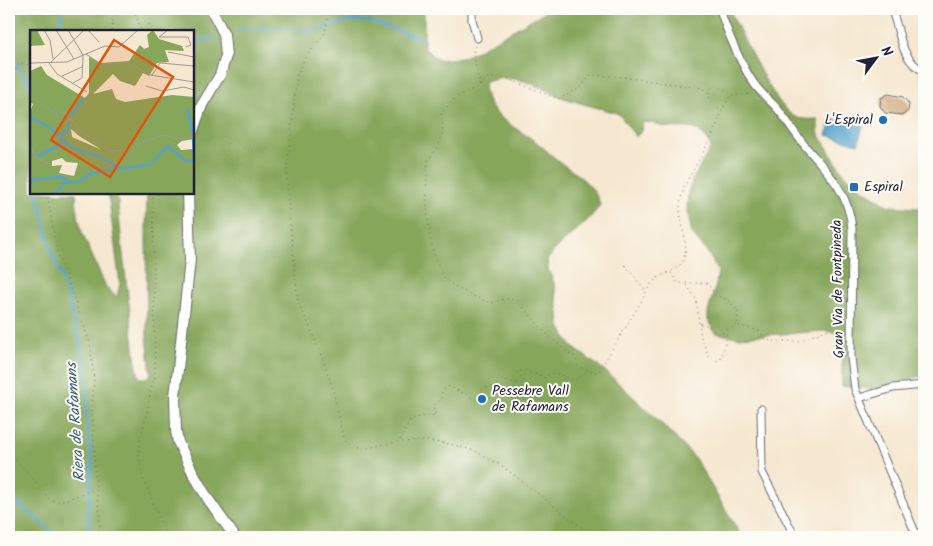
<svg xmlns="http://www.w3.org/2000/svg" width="933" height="546" font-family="Kalam,sans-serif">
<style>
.forest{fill:#86a65a;stroke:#54644a;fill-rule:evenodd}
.water{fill:#55a3ce;stroke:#3c6284}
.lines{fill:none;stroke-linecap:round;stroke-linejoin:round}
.stream{stroke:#55a3ce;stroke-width:2.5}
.building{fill:#c9a16e}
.minor-casing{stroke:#6c676f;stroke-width:9}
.secondary-casing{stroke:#6c676f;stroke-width:12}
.path{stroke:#6c676f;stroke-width:1;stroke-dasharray:1 4;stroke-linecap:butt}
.minor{stroke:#fff;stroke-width:7}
.secondary{stroke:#fff;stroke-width:10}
.poi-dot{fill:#1f6fb2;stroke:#fdfcf7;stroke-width:2}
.labels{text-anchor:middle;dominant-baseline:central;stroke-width:4;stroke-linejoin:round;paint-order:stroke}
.poi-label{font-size:14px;fill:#22223b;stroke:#fdfcf7;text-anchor:start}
.street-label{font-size:14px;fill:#22223b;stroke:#fdfcf7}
.water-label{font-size:15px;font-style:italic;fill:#395c7d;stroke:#fdfcf7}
.inset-river{fill:none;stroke:#55a3ce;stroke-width:2.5}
.inset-road{fill:none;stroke:#a19894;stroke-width:1}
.view{fill:#de560e;fill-opacity:0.15;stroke:#de560e;stroke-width:2.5}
.inset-edge{fill:none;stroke:#22223b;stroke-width:2.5}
</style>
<rect width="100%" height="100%" fill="#fdfcf7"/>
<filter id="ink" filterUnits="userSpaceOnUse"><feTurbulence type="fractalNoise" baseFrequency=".02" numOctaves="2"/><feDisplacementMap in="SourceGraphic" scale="10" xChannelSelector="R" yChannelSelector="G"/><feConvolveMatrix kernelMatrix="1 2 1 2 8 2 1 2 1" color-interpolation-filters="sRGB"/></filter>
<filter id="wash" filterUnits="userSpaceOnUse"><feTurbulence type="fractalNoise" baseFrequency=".0096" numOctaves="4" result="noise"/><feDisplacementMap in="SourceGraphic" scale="20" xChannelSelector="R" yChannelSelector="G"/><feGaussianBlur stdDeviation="1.12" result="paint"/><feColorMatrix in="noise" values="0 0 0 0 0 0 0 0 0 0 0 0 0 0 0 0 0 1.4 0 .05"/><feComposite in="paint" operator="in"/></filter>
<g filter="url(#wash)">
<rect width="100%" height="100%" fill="#f6e7d0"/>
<path class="forest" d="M9,9h415v39l14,12 23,-2 12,-5 77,-44h179c12,23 45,98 66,108 7,3 15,2 23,2v13l3,6 20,32 13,14 35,22 30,2 5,-5v172l-51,14 -31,-3v-46l-3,-7 -15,-2 -87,6 -22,-4 -7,-13v-8l8,-27 2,-15 -12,-20 -14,-16 -5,-25 1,-16 5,-14 18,-32c-12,-26 -23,-17 -46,-20 -9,-1 -14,-6 -23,-4l-1,8 -5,6 -17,-23 -6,-2c-16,-5 -33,-8 -49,-14 -26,-11 -50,-28 -80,-15 0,31 29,43 51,58 10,8 19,17 30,25 14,10 31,21 35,39 -14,22 -39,34 -53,55l1,9 6,14 5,30 1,13 11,20 33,24 53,49 37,38 48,80h-733zM31,31h161v161l-45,1 -1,35 1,108 4,39 -5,3h-7l-3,-15 -15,-125 -4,-45h-9l12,91 -3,13 -10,-8 -25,-56 -5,-23 -1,-17 -45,-1z"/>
<path class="water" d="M831,119l32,7 -5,18 -31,-9z"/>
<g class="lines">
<path class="stream" d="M238,30l33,-2 41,3 37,-10h12l11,1 51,17
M58,31l5,-22
M192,42l23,-4
M9,59l6,3 16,24
M37,192l15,62 10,23 17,62 8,38v51l5,31 -4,59 2,19
M9,496l50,41"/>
</g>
<g id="blocks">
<path class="building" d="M888,94l15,3 6,7 -1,7 -5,4 -18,-2 -5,-7 1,-8z"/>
</g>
</g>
<g filter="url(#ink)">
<use href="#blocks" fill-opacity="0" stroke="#6c676f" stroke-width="1"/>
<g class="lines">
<g class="minor-casing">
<path id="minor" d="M472,9v11l5,18
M720,9c6,21 22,58 35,76 6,8 14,15 21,22 11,13 19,27 30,40 23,27 42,44 46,81l-1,130 4,31 62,148
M891,9c10,21 8,51 33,62
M859,398l34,-10 31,-3
M761,409l1,63 33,65"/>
</g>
<g class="secondary-casing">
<path id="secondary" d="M192,133l10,-28 18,-30 6,-19 -2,-22 -13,-25
M188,192l2,68 -15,136 1,35 2,11 16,33 14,24 27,38"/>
</g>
<path class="path" d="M134,9l6,19 3,3
M146,9l2,12 4,10
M329,9l-4,24 -19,24 -9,17 -10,96 1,30 10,103 11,22 15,38 8,23 12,52 6,7 12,4 35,-7 30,-1 23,3 25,7 27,15 92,71
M918,9l6,9
M901,10l14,-1
M112,31l1,-12 6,-10
M475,46l-2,7 7,33 -24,11 -15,16c2,12 3,22 -3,33 -3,6 -8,10 -10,16 -4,28 -1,103 22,121 6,5 31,17 38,19 6,2 12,-3 18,-3 4,0 8,1 12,2l26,30 27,24 5,3 2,8 16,7 6,-3c12,-21 26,-43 39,-65 5,-7 7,-15 13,-22 9,-11 27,-10 32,-25 5,-15 -5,-39 -4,-53 1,-20 23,-50 32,-69 6,-14 10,-28 19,-41h14l7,-2
M480,85l8,-7h17l54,21 21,-11 11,-13 24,1 87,12 6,6 3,8 10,9
M9,89l8,-23 5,-3 9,3
M709,93l2,-5 5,-2 11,5 4,4
M47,192l10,60 33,91 4,36 -2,29 4,82 4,25 -1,22
M153,192l2,185 -5,15 -3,22 -7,25 -1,15 3,21 5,13 20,49
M625,265l21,26
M671,273l7,10h28l4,4 5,8 13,5 10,11 -1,14 22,6 5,7 7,3h28l30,-12 14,-16
M687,285l9,14 5,38 8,20 8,4 4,-2 4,-13 2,-16 10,-5
M700,324c10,0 12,8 20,10l6,-3
M400,440l10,-19 9,-4 17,-2 -3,-9 9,-7v-8l7,-5 27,14 5,-3 -1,-5 5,-4 11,-2 2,-10c7,5 18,9 27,6l-8,-10 7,-2c7,4 14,4 21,8l5,-5c9,1 16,5 25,7l12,-9
M9,453c13,15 29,29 40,46l11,3 26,-10 10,-2"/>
<use href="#minor" class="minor"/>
<use href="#secondary" class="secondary"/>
</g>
</g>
<g class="poi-dot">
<circle cx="883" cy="120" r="5"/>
<rect x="849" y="182" width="10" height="10" rx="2.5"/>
<circle cx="482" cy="399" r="5"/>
</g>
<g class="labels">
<g class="poi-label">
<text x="873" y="120" text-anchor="end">L'Espiral</text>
<text x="864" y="187">Espiral</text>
<text x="492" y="391">Pessebre Vall<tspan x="492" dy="16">de Rafamans</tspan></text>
</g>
<g class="street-label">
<text transform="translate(838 289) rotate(-91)">Gran Via de Fontpineda</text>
</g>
<g class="water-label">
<text transform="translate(76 422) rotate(-94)">Riera de Rafamans</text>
</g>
</g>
<g transform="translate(30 30)">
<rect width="164" height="164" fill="#f6e7d0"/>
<path d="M1,0h6l8,15 -15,1zM123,0l6,9 23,7 2,5 -19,-1 4,12 -12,1 -8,13 -6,-3 -8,13 -15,-5 -7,-7 -20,20 19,-5 4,10 9,3 47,-7 22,2v42l-12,2 -5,4 4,5 13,-1v45h-164v-81l3,-9 -3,-2v-31l11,-5 6,9 38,23 4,-5v-36l12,6 28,-2 11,-16 4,4 5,-2 -2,-12zM41,99l8,7 23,14 -30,-13zM32,128l4,4 12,1 -4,13 -15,-3 3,-8 -10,1v-5z" fill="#86a65a" fill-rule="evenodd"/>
<path class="inset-river" d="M157,79l6,25M0,87l20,11 24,21 24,7 23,13 30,-5 17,-18 17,15 9,-1M40,87l14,-19M29,107l8,-6 2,-10M163,108l1,19M7,126l28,-13M0,150l31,-3 9,5M25,164l9,-11 14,-1 12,-8 28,-5"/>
<path class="inset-road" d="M14,0l6,10 3,19M26,0l18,29M38,0l15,25 -1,23 -9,5M58,0l11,12M138,0l-9,7h29l3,8 -5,2M138,22l26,5M56,24l15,10 28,-1 21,12 44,7M0,33l37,-1 38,-16 14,1 19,-17M19,33l8,11 30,18M20,33l34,-33M122,45l8,-12 34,3M32,46l20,-9M116,56l16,5 22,-4 10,3M0,67l31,20 11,3 8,10 31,21 19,-1 15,-9 19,-6 16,4 14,-3M0,114l5,13 16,8"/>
<path class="view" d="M84,10l59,37 -63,100 -59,-37z"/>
<rect width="164" height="164" class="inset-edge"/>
</g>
<rect width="933" height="546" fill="none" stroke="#fdfcf7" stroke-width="30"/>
<g transform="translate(876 58) rotate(58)" stroke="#fdfcf7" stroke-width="4" paint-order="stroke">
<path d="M0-4L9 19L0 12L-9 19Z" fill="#22223b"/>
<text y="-8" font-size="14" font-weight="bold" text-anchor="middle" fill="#22223b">N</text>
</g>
</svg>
